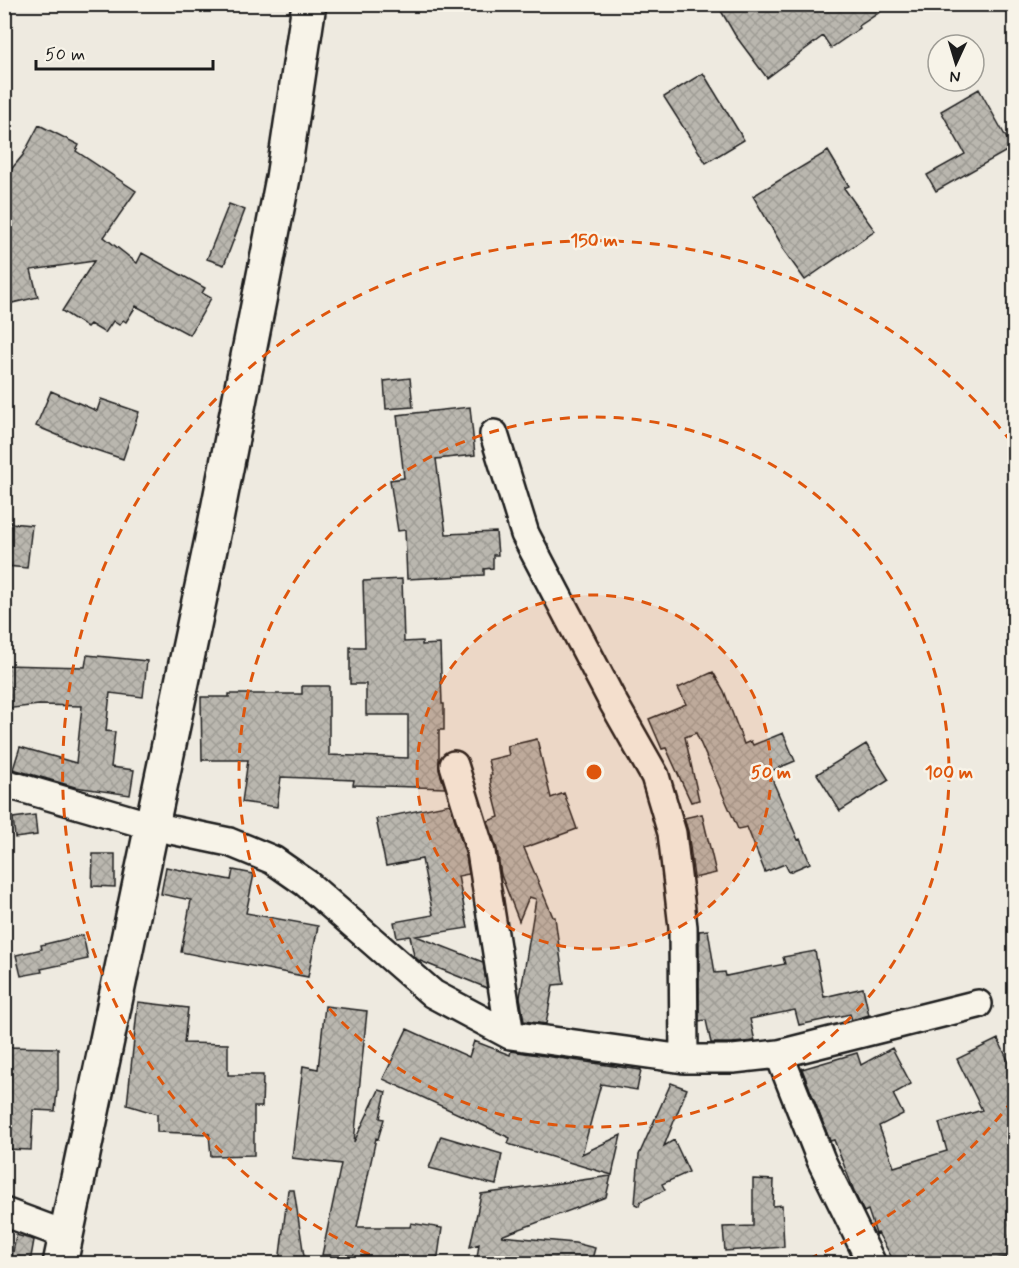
<svg xmlns="http://www.w3.org/2000/svg" width="1019" height="1268" font-family="Mynerve,sans-serif">
<style>
.building{fill:url(#building-cross-hatch);stroke:#1c1c1c;stroke-width:1.5}
.lines{fill:none;stroke-linecap:round;stroke-linejoin:round}
.minor-casing{stroke:#1c1c1c;stroke-width:32}
.tertiary-casing{stroke:#1c1c1c;stroke-width:38}
.minor{stroke:#f7f3e8;stroke-width:27}
.tertiary{stroke:#f7f3e8;stroke-width:33}
.ring{fill:none;stroke:#de560d;stroke-width:3;stroke-dasharray:10 8}
.centre{fill:#de560d;stroke:#f7f3e8;stroke-width:3}
.ring-label{font-size:18px;text-anchor:middle;font-weight:bold;fill:#de560d;stroke:#f7f3e8;stroke-width:5;stroke-linejoin:round;paint-order:stroke}
</style>
<defs>
<pattern id="building-cross-hatch" width="8" height="8" patternUnits="userSpaceOnUse" patternTransform="scale(1.5)"><rect width="8" height="8" fill="#bab7af"/><path d="M0 0l8 8M0 8l8-8" fill="none" stroke="#9f9d96"/></pattern>
</defs>
<rect width="100%" height="100%" fill="#eeeae0"/>
<filter id="ink" filterUnits="userSpaceOnUse"><feTurbulence type="fractalNoise" baseFrequency=".0167" numOctaves="2"/><feDisplacementMap in="SourceGraphic" scale="12" xChannelSelector="R" yChannelSelector="G"/><feConvolveMatrix kernelMatrix="1 2 1 2 8 2 1 2 1" color-interpolation-filters="sRGB"/></filter>
<g filter="url(#ink)">
<path class="building" d="M717,4h175l-33,22 1,2 -29,20 -8,-12 -56,42 -32,-43z
M703,73l41,67 -38,23 -42,-66z
M979,89l33,59 -76,43 -9,-16 38,-21 -24,-43z
M39,125l40,20 -3,6 60,40 -32,46 33,26 5,-10 63,35 -3,5 9,5 -21,37 -54,-29 -10,16 -3,-2 -4,5 -6,-4 -8,12 -15,-9 -3,3 -25,-16 32,-50 -63,9 7,27 -34,8v-127l19,-23z
M828,151l21,35 -5,2 31,43 -70,49 -23,-32 1,-1 -30,-51z
M229,204l16,6 -21,55 -17,-6z
M410,378l3,29 -27,2 -2,-28z
M51,391l46,20 4,-12 38,13 -16,47 -42,-14 -45,-19z
M470,407l5,48 -39,4 10,75 50,-2 2,23h-5v13l-9,1v6l-77,4 -2,-49 -7,1 -8,-51 14,-2 -7,-63z
M10,523l22,2 -5,43 -21,-2z
M402,579l2,63 18,-1v4l18,-1 2,60h2v26h-5v40l6,18 -92,-3 1,-5 -73,-3 -4,30 -35,-5 6,-42h-46l-1,-63h28v-3h73v-8h27v69l79,3v-43h-42v-31h-16v-37h15l-2,-66z
M87,655l60,6 -4,36 -33,-4 -4,38 9,1 -4,35 23,3 -4,25 -55,-8 -62,-18 7,-22 56,16 6,-57 -43,-1 -35,4v-44l81,2z
M713,672l11,19 20,53 7,-3 2,4 30,-12 12,28 -26,11 29,68 2,-1 10,24 -21,9 -4,-8 -20,8 -18,-45 -9,2 -42,-96 -11,4 14,63 -8,2 -25,-54 -4,1 -13,-30 37,-15 -8,-16z
M537,739l14,59 13,-5 13,36 -53,19 29,69h2l9,67 -11,1 -7,39 -22,-3 -4,-24 16,-98 -7,-2 -10,24 -18,-46 -4,-26 -9,-28 11,-4 -8,-32 -1,-10h2l-4,-15 21,-5 -2,-9z
M866,744l23,36 -49,31 -23,-37z
M450,804l16,52 3,18 -11,2 10,52 -52,8 67,26 4,26 -69,-28 -4,-4 -4,-20 -13,2 -3,-16 39,-7 -11,-56 -36,7 -10,-47z
M702,814l14,59 -22,5 -6,-47 -4,-13z
M35,815l2,20 -22,3 -2,-20z
M93,854h22v33l-23,-1z
M166,867l65,13 2,-10 21,4 -8,39 72,13 -10,51 -127,-25 10,-52 -30,-6z
M708,930l7,43 10,-1 1,4 59,-12 -2,-7 32,-6 9,46 39,-9 6,27 -17,5 -2,-6 -51,11 -4,-15 -45,9 5,22 -23,2h-21l-5,-23 -7,1v-90z
M83,935l5,24 -47,10 1,3 -21,4 -5,-21 26,-6 -1,-4z
M138,1002l50,6 -4,35 44,1v31h35l-1,32h-8v48l-43,1 -2,-22 -52,-2v-18l-30,-9z
M325,1006l42,5 -13,131 25,-52 7,2 -6,26 4,1 -6,20 -2,-1 -19,89h53l1,-4 31,5 -5,35h-83v-8h-32l19,-91 -49,-6 11,-92 15,3z
M407,1029l62,28 5,-16 36,14 1,-4 130,19 -4,20 -36,-6 -19,70 39,-19 -9,40 -104,-31 2,-6 -127,-59z
M998,1039l16,34v183l-40,7h-79l-17,-30 -2,1 -8,-24 -4,2 -8,-16 -22,-56 -4,1 -28,-72 55,-16 4,12 31,-17 19,36 -18,10 10,20 -24,12 15,41 53,-16 -8,-28 43,-13 -25,-51z
M4,1047l54,1v43h-1l-2,20 -22,-1 -2,40 -26,-1 4,-59h-5z
M671,1083l16,6 -23,57 10,-6 15,32 -27,12 3,6 -24,11 -2,5 -4,-2 4,-49z
M441,1136l61,18 -6,31 -67,-17z
M611,1176l-5,21 -105,39 74,7 20,5 -4,15h-76l1,-1 -39,-4 2,-14 -9,3 11,-53z
M753,1179l21,1 -1,26 9,-1 2,42 -59,4 -2,-24 30,-1z
M288,1190h6l11,73h-26z
M16,1235l18,5 -4,23h-19z"/>
<g class="lines">
<g class="minor-casing">
<path id="minor" d="M494,434l31,100 88,168 42,74 17,57 11,94 1,132
M454,765l27,87 29,183
M4,783l148,43 77,16 44,18 33,23 127,111 77,41 174,24h49l46,-5 199,-50
M779,1054l42,106 51,104
M4,1212l62,23"/>
</g>
<g class="tertiary-casing">
<path id="tertiary" d="M60,1264l155,-739 68,-347 26,-174"/>
</g>
<use href="#minor" class="minor"/>
<use href="#tertiary" class="tertiary"/>
</g>
</g>
<circle cx="594" cy="772" r="177" fill="#de560d" fill-opacity=".12"/>
<g class="ring">
<circle cx="594" cy="772" r="177"/>
<circle cx="594" cy="772" r="355"/>
<path d="M1013 1100A532 532 0 0 1 802 1262M386 1262A532 532 0 1 1 1013 444"/>
</g>
<circle cx="594" cy="772" r="9" class="centre"/>
<g class="ring-label">
<text x="594" y="246">150 m</text>
<text x="771" y="778">50 m</text>
<text x="949" y="778">100 m</text>
</g>
<rect width="1019" height="1268" fill="none" stroke="#f7f3e8" stroke-width="24"/>
<rect x="12" y="12" width="995" height="1244" fill="none" stroke="#1c1c1c" stroke-width="2" filter="url(#ink)"/>
<g transform="translate(956 63) rotate(184)"><circle r="28" fill="#f7f3e8" stroke="#9f9d96" stroke-width="1.5"/>
<path d="M0-4.5L10 22L0 15L-10 22Z" fill="#1c1c1c"/>
<text y="-9" font-size="16" font-weight="bold" text-anchor="middle" fill="#1c1c1c">N</text>
</g>
<path d="M36 60v9h177v-9" fill="none" stroke="#1c1c1c" stroke-width="3"/>
<text x="45" y="60" font-size="18" fill="#1c1c1c" stroke="#f7f3e8" stroke-width="4.5" paint-order="stroke">50 m</text>
</svg>
